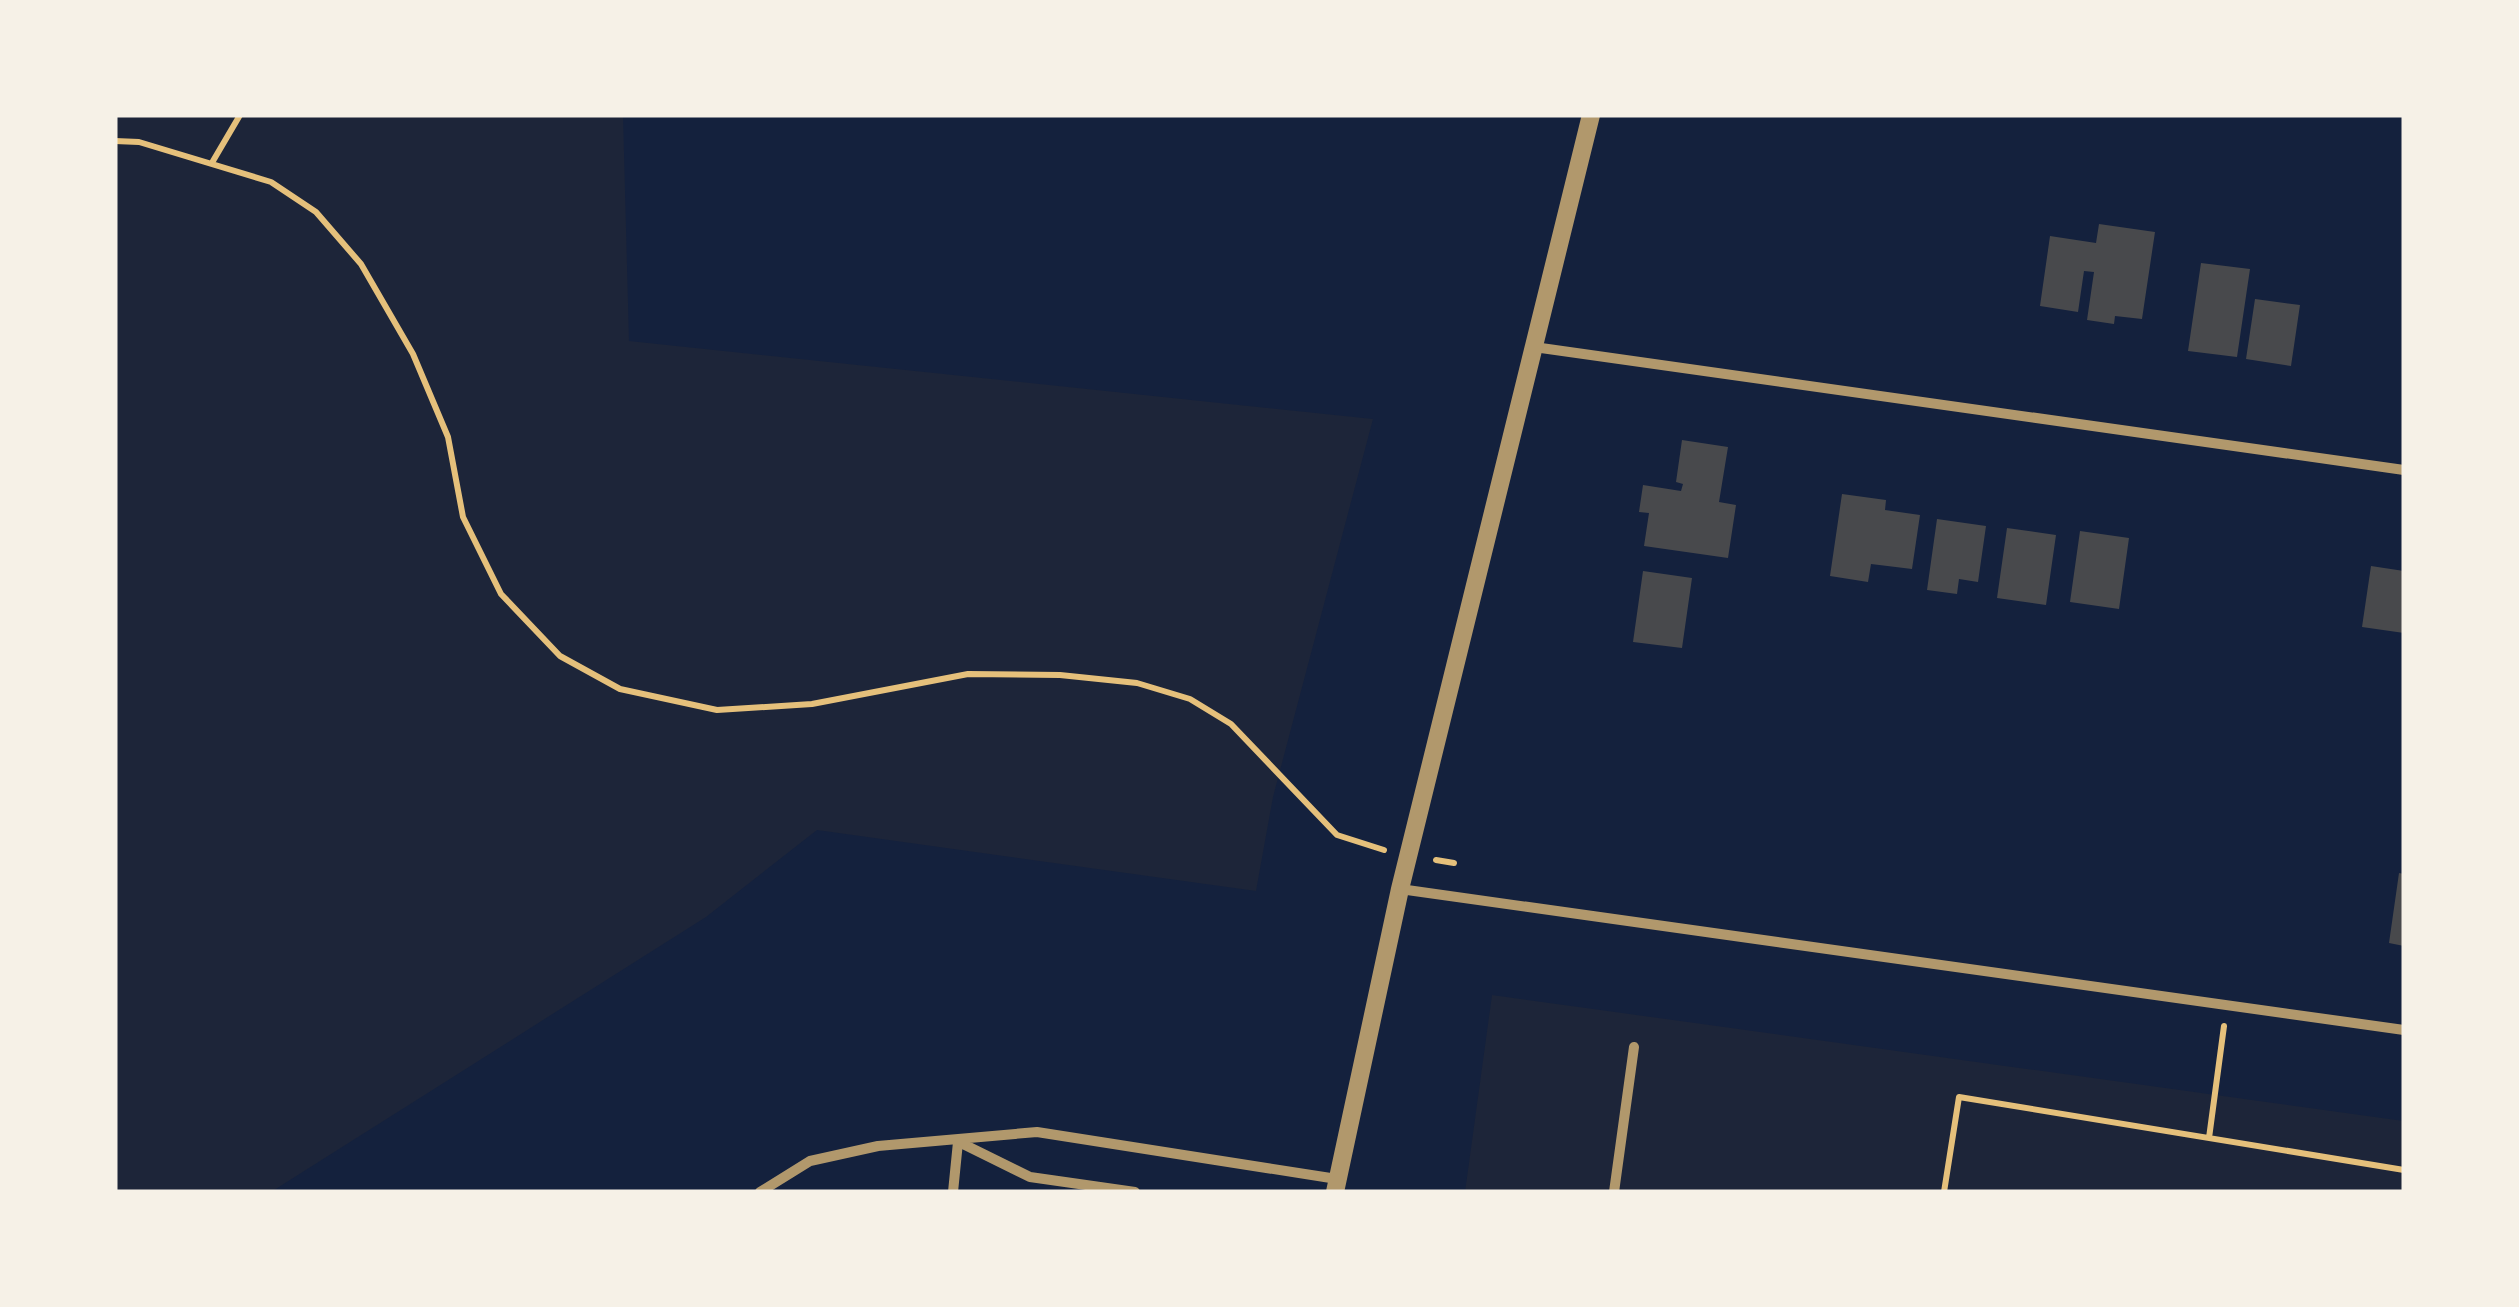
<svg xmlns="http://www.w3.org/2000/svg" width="2519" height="1307" font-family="Karla,sans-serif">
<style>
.green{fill:#1d2539}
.building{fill:#48494c}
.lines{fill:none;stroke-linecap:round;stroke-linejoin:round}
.path{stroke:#e5c07b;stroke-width:6}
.minor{stroke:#b1986c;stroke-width:10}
.tertiary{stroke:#b1986c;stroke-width:18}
</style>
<rect width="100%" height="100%" fill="#14213d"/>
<path class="green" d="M115,115h508l6,226 744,78 -100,378 -17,94 -439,-61 -111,87 -435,275h-156z
M1492,995l912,126v71h-939z"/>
<path class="building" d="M2099,224l56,8 -13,87 -27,-3 -1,8 -27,-4 7,-48 -10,-1 -6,41 -38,-6 10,-70 46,7z
M2201,263l49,6 -13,88 -49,-6z
M2255,299l45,6 -9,61 -45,-7z
M1682,440l46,7 -9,55 17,3 -8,53 -84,-12 5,-33 -10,-1 4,-27 38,6 2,-7 -7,-2z
M1842,494l44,6 -1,10 35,5 -8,54 -41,-5 -3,18 -38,-6z
M1937,519l49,7 -8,56 -19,-3 -2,15 -30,-4z
M2007,528l49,7 -10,70 -49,-7z
M2080,531l49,7 -10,71 -49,-7z
M2371,566l33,5v62l-42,-6z
M1643,571l49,7 -10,70 -49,-6z
M2399,873l5,1v72l-15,-3z"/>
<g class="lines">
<path class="path" d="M115,141l24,1 132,40 45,30 45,52 52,90 35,83 15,80 38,77 59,62 60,33 97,21 95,-6 156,-30 92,1 77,8 53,16 41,25 106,111 47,15
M213,161l27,-46
M1436,860l18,3
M2209,1138l15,-112
M1944,1192l15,-95 445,73"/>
<path class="minor" d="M1534,347l870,123
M1400,889l1004,141
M959,1142l71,35 105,15
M760,1192l50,-31 68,-15 159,-14 300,47
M953,1192l5,-50
M1614,1192l20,-145"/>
<path class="tertiary" d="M1335,1192l65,-303 191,-774"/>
</g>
<rect width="2519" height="1307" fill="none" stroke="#f6f1e7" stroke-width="235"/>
</svg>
